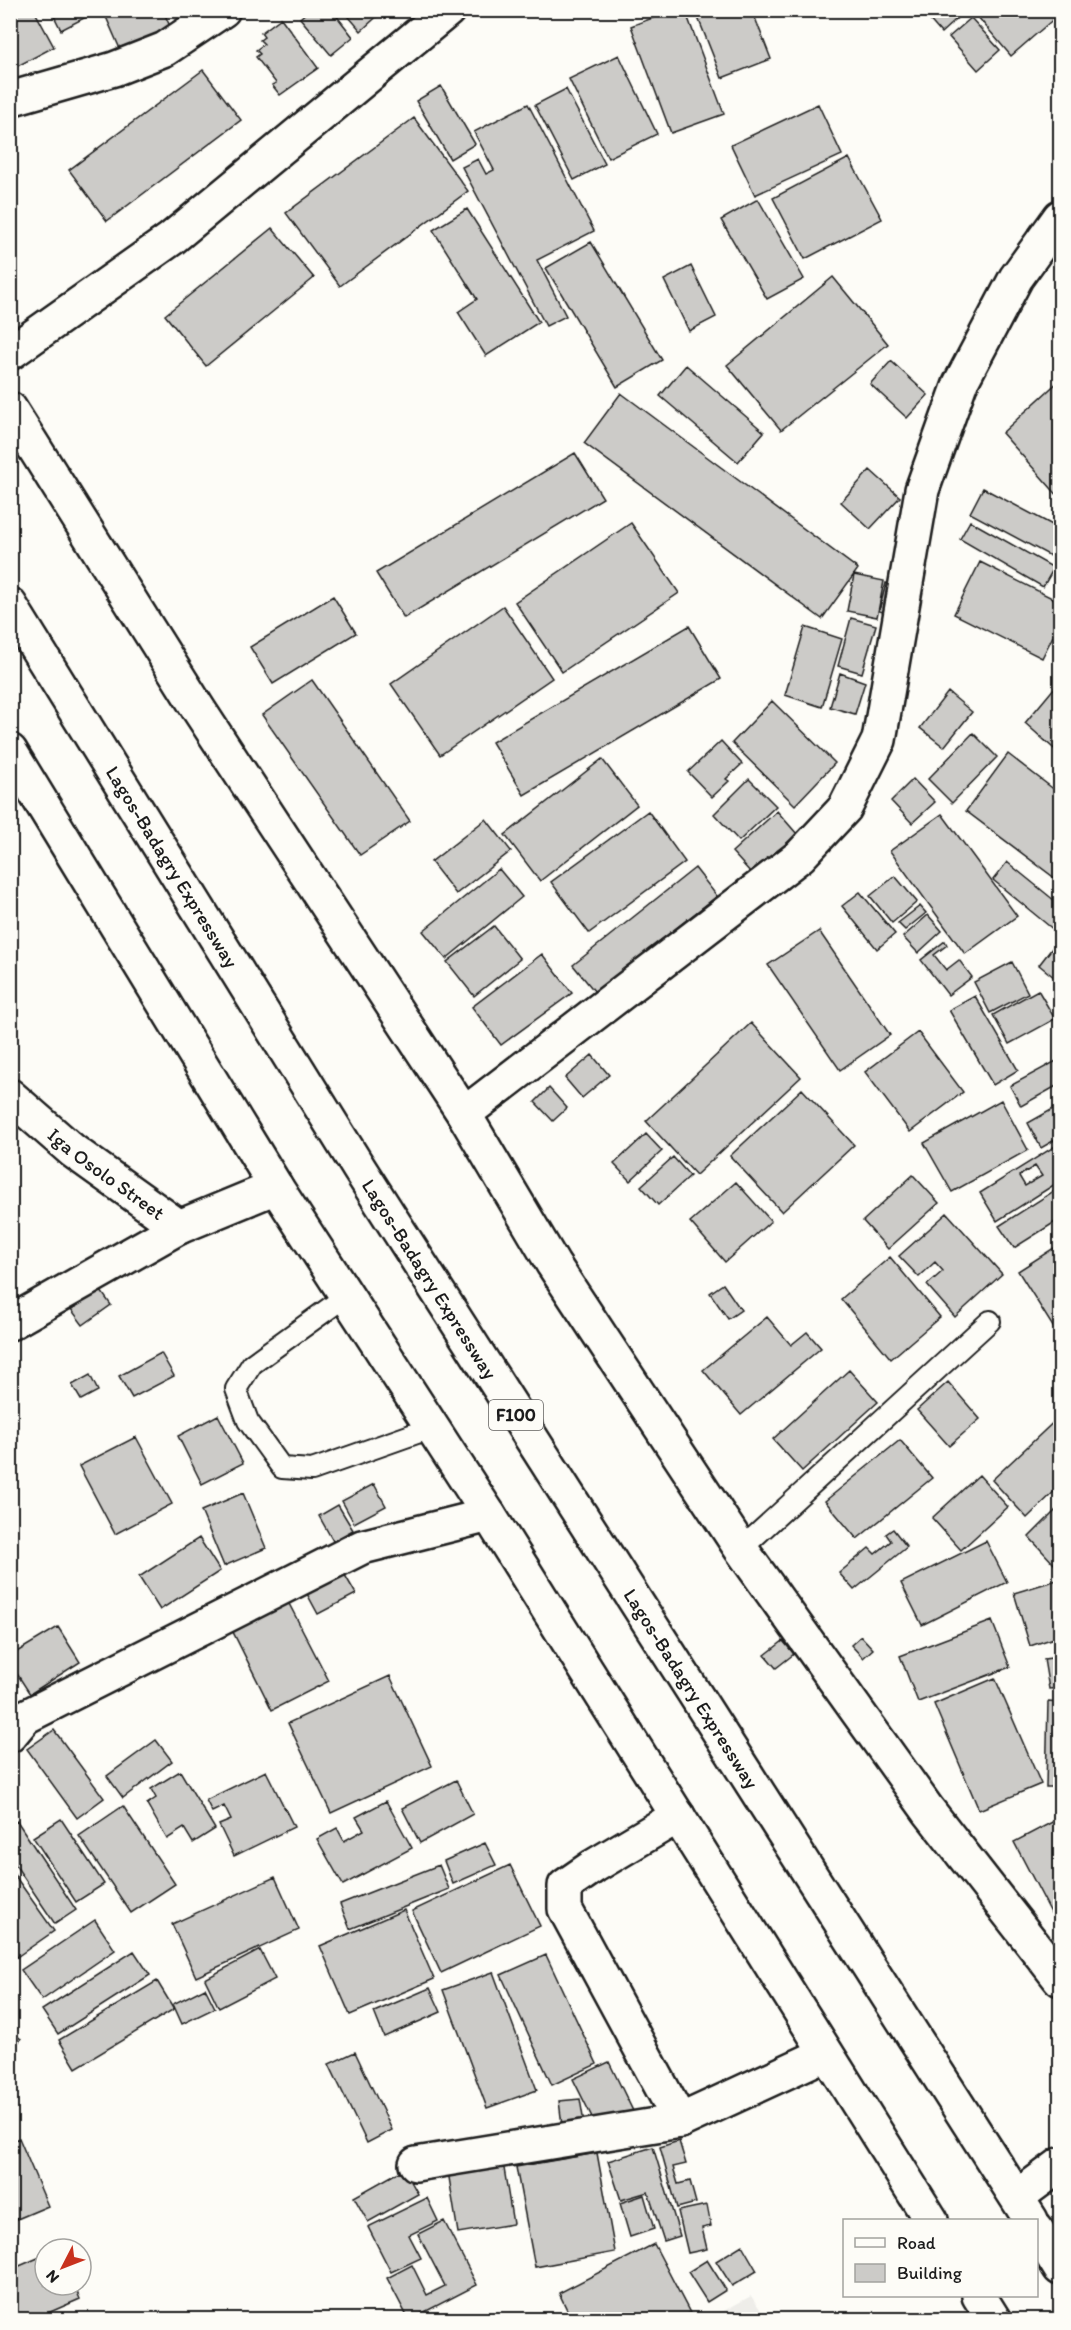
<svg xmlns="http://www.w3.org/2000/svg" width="1071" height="2330" font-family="Itim,sans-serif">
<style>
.built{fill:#eeede9}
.building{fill:#cccbc8;stroke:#1c1c1c;stroke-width:1.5;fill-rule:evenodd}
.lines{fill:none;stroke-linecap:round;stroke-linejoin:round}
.service-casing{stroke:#1c1c1c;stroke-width:24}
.minor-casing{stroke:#1c1c1c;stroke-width:38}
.tertiary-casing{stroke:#1c1c1c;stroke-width:38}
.trunk-casing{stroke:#1c1c1c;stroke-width:38}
.service{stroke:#fdfcf7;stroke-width:20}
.minor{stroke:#fdfcf7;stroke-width:33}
.tertiary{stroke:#fdfcf7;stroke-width:33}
.trunk{stroke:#fdfcf7;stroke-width:33}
.labels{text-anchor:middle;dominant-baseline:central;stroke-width:5;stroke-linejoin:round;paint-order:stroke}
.shield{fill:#fdfcf7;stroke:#605f5e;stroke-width:1.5}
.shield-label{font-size:18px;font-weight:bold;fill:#1c1c1c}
.street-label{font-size:20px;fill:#1c1c1c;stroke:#fdfcf7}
</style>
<rect width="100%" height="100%" fill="#fdfcf7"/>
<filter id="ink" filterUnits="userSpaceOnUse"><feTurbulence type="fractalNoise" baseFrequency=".0167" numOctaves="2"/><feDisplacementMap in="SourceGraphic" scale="12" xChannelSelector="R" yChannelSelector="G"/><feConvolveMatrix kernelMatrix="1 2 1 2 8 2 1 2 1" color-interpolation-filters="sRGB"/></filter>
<g filter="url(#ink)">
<path class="built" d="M751,2296l16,23h-58z"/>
<path class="building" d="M10,10h24l20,37 -44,23z
M51,10h39l2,4 -31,16z
M103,10h60l11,26 -50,22z
M309,10h23l21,27 -22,18 -31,-37z
M343,10h41l-23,21z
M674,10h11l39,104 -53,19 -40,-107z
M695,10h57l19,49 -49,19z
M921,10h45l-25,23z
M972,10h80l5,6 -46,40z
M281,18l37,50 -38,27 -8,-10 4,-2 -20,-26 4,-3 -4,-4 8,-6 -4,-4 4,-3 -3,-4z
M971,18l29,32 -22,20 -29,-33z
M619,55l38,79 -49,24 -39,-79z
M203,70l38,50 -134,101 -38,-51z
M441,86l34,58 -25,15 -34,-58z
M566,89l39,75 -31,16 -39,-75z
M528,104l66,127 -57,29 29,56 -20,10 -84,-159 16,-8 8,15 8,-4 -20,-38z
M818,104l24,51 -87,40 -24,-50z
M414,118l54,73 -128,95 -54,-73z
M849,158l33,61 -77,40 -32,-61z
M758,199l46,80 -37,20 -46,-79z
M467,209l72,113 -53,34 -28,-44 19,-13 -44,-69z
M272,228l42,50 -108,88 -41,-51z
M591,242l71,118 -45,27 -71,-119z
M691,266l25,51 -27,14 -25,-51z
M833,277l55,67 -107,86 -54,-65z
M891,361l37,34 -21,23 -37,-34z
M686,365l78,67 -26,30 -78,-66z
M1060,380v118l-58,-65z
M621,393l237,176 -36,50 -238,-176z
M575,453l28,45 -199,120 -28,-45z
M870,470l30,27 -30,32 -29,-27z
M983,488l77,41v20l-4,10 -86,-46z
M970,521l84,47 -11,19 -83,-48z
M631,523l48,70 -117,79 -47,-70z
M980,562l80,40v20l-18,36 -88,-44z
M854,575l30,6 -7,36 -30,-6z
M886,583l12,3 -6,28 -13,-3z
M333,596l23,37 -83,51 -23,-37z
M503,606l49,72 -112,77 -49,-71z
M851,618l25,7 -14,48 -24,-7z
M689,626l32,53 -197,116 -32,-53z
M805,627l37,12 -20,68 -37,-12z
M840,673l25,9 -10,32 -25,-7z
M312,680l98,141 -50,34 -98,-140z
M1060,681v73l-35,-31z
M948,692l24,20 -28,35 -24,-19z
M772,701l63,62 -40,42 -63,-62z
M973,733l24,24 -45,46 -24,-24z
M721,741l21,23 -16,15 3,2 -17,16 -24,-25z
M1008,754l52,40v88l-94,-71z
M602,759l35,46 -97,76 -35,-46z
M749,779l27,27 -37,35 -25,-27z
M913,779l22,23 -23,21 -21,-22z
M648,811l37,51 -96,71 -38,-51z
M777,811l20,23 -45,40 -20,-22z
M942,814l75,102 -52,38 -75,-103z
M486,819l25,32 -55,43 -25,-32z
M1007,862l53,43v30l-67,-55z
M695,868l22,28 -122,96 -22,-27z
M499,869l23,28 -76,62 -23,-28z
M895,876l22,26 -25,21 -22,-27z
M860,892l35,42 -18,15 -35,-43z
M920,906l6,7 -21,17 -7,-7z
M928,915l14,16 -24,22 -15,-16z
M494,926l26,33 -46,37 -27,-34z
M819,931l71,104 -50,35 -72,-105z
M1060,938v44l-21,-17z
M945,941l2,4 -13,10 12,15 13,-10 13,17 -24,18 -27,-35z
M542,954l30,39 -71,52 -29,-38z
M1012,962l16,31 -38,20 -16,-31z
M1038,990l17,29 -46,25 -16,-29z
M975,996l43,74 -25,15 -44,-75z
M751,1023l50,54 -105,98 -50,-54z
M918,1032l45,60 -53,40 -45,-60z
M592,1055l17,20 -27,23 -17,-20z
M1058,1060l2,5v19l-39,22 -11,-20z
M549,1088l18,20 -14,13 -18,-19z
M802,1089l52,56 -72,67 -52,-56z
M1001,1100l27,50 -76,42 -28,-49z
M1060,1105v32l-19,11 -13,-25z
M646,1134l16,17 -32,30 -16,-17z
M1060,1143v38l-63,40 -17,-28zM1035,1166l7,10 -17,10 -6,-10z
M673,1157l17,19 -32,29 -17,-19z
M913,1175l26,28 -51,46 -25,-28z
M736,1182l35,39 -46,41 -35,-40z
M1060,1187v32l-46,29 -15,-22z
M947,1213l55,61 -47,43 -28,-32 16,-14 -8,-9 -16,15 -20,-21z
M1060,1244v94l-42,-67z
M890,1257l50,60 -49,42 -50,-60z
M96,1284l15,21 -28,20 -15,-20z
M723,1284l18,26 -13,9 -18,-26z
M767,1317l24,28 16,-13 14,16 -80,67 -38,-45z
M161,1353l13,23 -42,22 -13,-22z
M849,1370l29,32 -76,69 -29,-32z
M90,1375l8,16 -17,9 -9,-15z
M948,1382l32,37 -31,27 -32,-36z
M218,1415l25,48 -41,21 -24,-48z
M1060,1416v70l-33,32 -35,-38z
M136,1437l36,67 -57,30 -36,-68z
M900,1440l32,38 -75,61 -32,-38z
M979,1475l29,32 -47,43 -29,-32z
M374,1484l12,22 -32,17 -12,-22z
M243,1493l23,55 -42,18 -23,-55z
M338,1505l15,25 -20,11 -14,-25z
M1060,1506v54l-5,5 -26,-28z
M893,1529l14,18 -53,43 -15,-17 30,-25 6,6 16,-13 -5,-7z
M199,1538l21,33 -60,39 -21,-33z
M986,1541l21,41 -85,43 -21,-42z
M342,1570l14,24 -38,20 -13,-24z
M1060,1579v57l-30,10 -16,-53z
M285,1596l44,85 -57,29 -43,-86z
M992,1621l18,46 -92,35 -18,-46z
M58,1627l22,35 -50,32 -20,-31v-7z
M861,1636l12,13 -10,9 -12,-13z
M783,1641l11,13 -18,14 -11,-13z
M1060,1657v31l-11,1 -5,-30z
M390,1676l42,90 -101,47 -43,-90z
M995,1678l46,106 -62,26 -45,-106z
M1048,1702l12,1v84h-14z
M54,1730l50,68 -27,20 -50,-69z
M156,1740l16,21 -49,37 -16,-22z
M180,1771l35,58 -22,14 -9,-15 -17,11 -20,-35 9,-6 -5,-9z
M266,1771l28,56 -60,29 -15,-31 12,-5 -7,-14 -12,6 -6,-12z
M456,1780l17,34 -53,29 -18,-35z
M386,1801l26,47 -69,37 -26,-46 20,-11 7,13 20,-11 -8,-13z
M123,1806l52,78 -44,29 -52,-77z
M1060,1818v112l-46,-88z
M61,1819l43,65 -28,18 -43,-65z
M17,1821l59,89 -21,14 -45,-67v-32z
M485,1843l11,22 -43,19 -9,-23z
M439,1865l10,24 -99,40 -10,-25z
M510,1865l30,61 -99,47 -29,-62z
M10,1869l44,62 -43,30 -1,-2z
M275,1877l24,53 -103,47 -24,-53z
M404,1910l30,69 -84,36 -30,-69z
M95,1920l20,30 -73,50 -21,-30z
M260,1950l15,29 -56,29 -14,-29z
M134,1951l16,24 -92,59 -16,-24z
M546,1955l51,109 -45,21 -51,-110z
M493,1972l44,118 -50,18 -44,-118z
M157,1981l17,28 -98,59 -17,-28z
M205,1988l10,20 -33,16 -9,-20z
M430,1988l11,24 -57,25 -10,-25z
M10,2031l11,8 -9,11 -2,-1z
M355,2052l37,78 -25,13 -38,-79z
M609,2062l24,49 -35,18 -25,-50z
M580,2099l4,24 -22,2 -3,-24z
M19,2138l29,68 -38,16v-80z
M679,2141l7,23 -13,3 5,17 12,-3 6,22 -19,5 -17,-61z
M653,2147l27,89 -16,5 -16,-49 -27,8 -13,-39z
M597,2153l18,99 -80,15 -19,-100z
M502,2156l11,68 -55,9 -11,-68z
M404,2169l14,25 -50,28 -14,-25z
M644,2195l10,34 -24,8 -10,-34z
M427,2198l11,23 -29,14 12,23 -30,14 -23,-45z
M707,2205l4,21 -9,2 5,21 -19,4 -10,-42z
M444,2221l33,64 -68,35 -22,-42 25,-13 15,30 18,-9 -27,-52z
M654,2244l36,69 -12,7h-106l-13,-27z
M742,2245l15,26 -25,15 -16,-25z
M45,2255v30h29l6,14 -48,21h-22v-50z
M707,2260l19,30 -19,12 -19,-30z"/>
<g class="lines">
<g class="service-casing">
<path id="service" d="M346,1296l-94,68 -16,25 12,32 34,47 30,2 119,-42
M741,1549l249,-228"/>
</g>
<g class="minor-casing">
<g id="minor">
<path d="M10,99l104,-30 51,-20 58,-39"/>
<path d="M10,409l189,301 265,404 89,150 188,285 187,261 132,169"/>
<path id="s1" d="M10,1096l63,55 106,76"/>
<path d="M464,1114l336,-258 45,-48 34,-68 43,-250 38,-106 56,-106 44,-61"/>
<path d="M10,1323l169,-96 97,-40"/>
<path d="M10,1735l15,-18 337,-170 127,-32"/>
<path d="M678,1816l-84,50 -29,20v23l115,212 145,-67"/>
<path d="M416,2164l264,-43"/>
<path d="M1017,2197l43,-32"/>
</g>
</g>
<g class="tertiary-casing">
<path id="tertiary" d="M10,353l161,-114 277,-229"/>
</g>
<g class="trunk-casing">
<g id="trunk">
<path id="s2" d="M10,605l350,565 671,1050"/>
<path d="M10,751l266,436 213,328 442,705"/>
<path d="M1036,2229l24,39"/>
<path d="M979,2296l15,24"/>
</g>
</g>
<use href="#service" class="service"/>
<use href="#minor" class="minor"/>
<use href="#tertiary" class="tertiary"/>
<use href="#trunk" class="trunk"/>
</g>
</g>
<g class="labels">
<rect class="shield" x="489" y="1400" width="54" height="30" rx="4.5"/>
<g class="shield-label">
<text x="516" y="1415">F100</text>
</g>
<g class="street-label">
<text stroke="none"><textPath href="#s2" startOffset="308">Lagos-Badagry Expressway</textPath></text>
<text stroke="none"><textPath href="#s1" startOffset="124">Iga Osolo Street</textPath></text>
<text stroke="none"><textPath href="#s2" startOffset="794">Lagos-Badagry Expressway</textPath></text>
<text stroke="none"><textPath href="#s2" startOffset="1280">Lagos-Badagry Expressway</textPath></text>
</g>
</g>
<rect width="1071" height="2330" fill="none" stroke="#fdfcf7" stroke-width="36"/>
<rect x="18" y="18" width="1035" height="2294" fill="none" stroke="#1c1c1c" stroke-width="2" filter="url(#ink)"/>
<rect x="843" y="2219" width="195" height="78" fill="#fdfcf7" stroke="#a3a29f" stroke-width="1.5"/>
<rect x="855" y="2238" width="30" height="9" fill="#fdfcf7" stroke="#a3a29f" stroke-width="1.5"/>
<text x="897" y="2249" font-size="18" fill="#1c1c1c">Road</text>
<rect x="855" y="2264" width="30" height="18" fill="#cccbc8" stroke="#a3a29f" stroke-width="1.5"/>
<text x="897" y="2279" font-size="18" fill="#1c1c1c">Building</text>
<g transform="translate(63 2267) rotate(228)"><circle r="28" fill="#fdfcf7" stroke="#a3a29f" stroke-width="1.5"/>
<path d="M0-4.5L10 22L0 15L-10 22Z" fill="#c8321e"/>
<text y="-9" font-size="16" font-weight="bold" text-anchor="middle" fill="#1c1c1c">N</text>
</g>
</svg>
